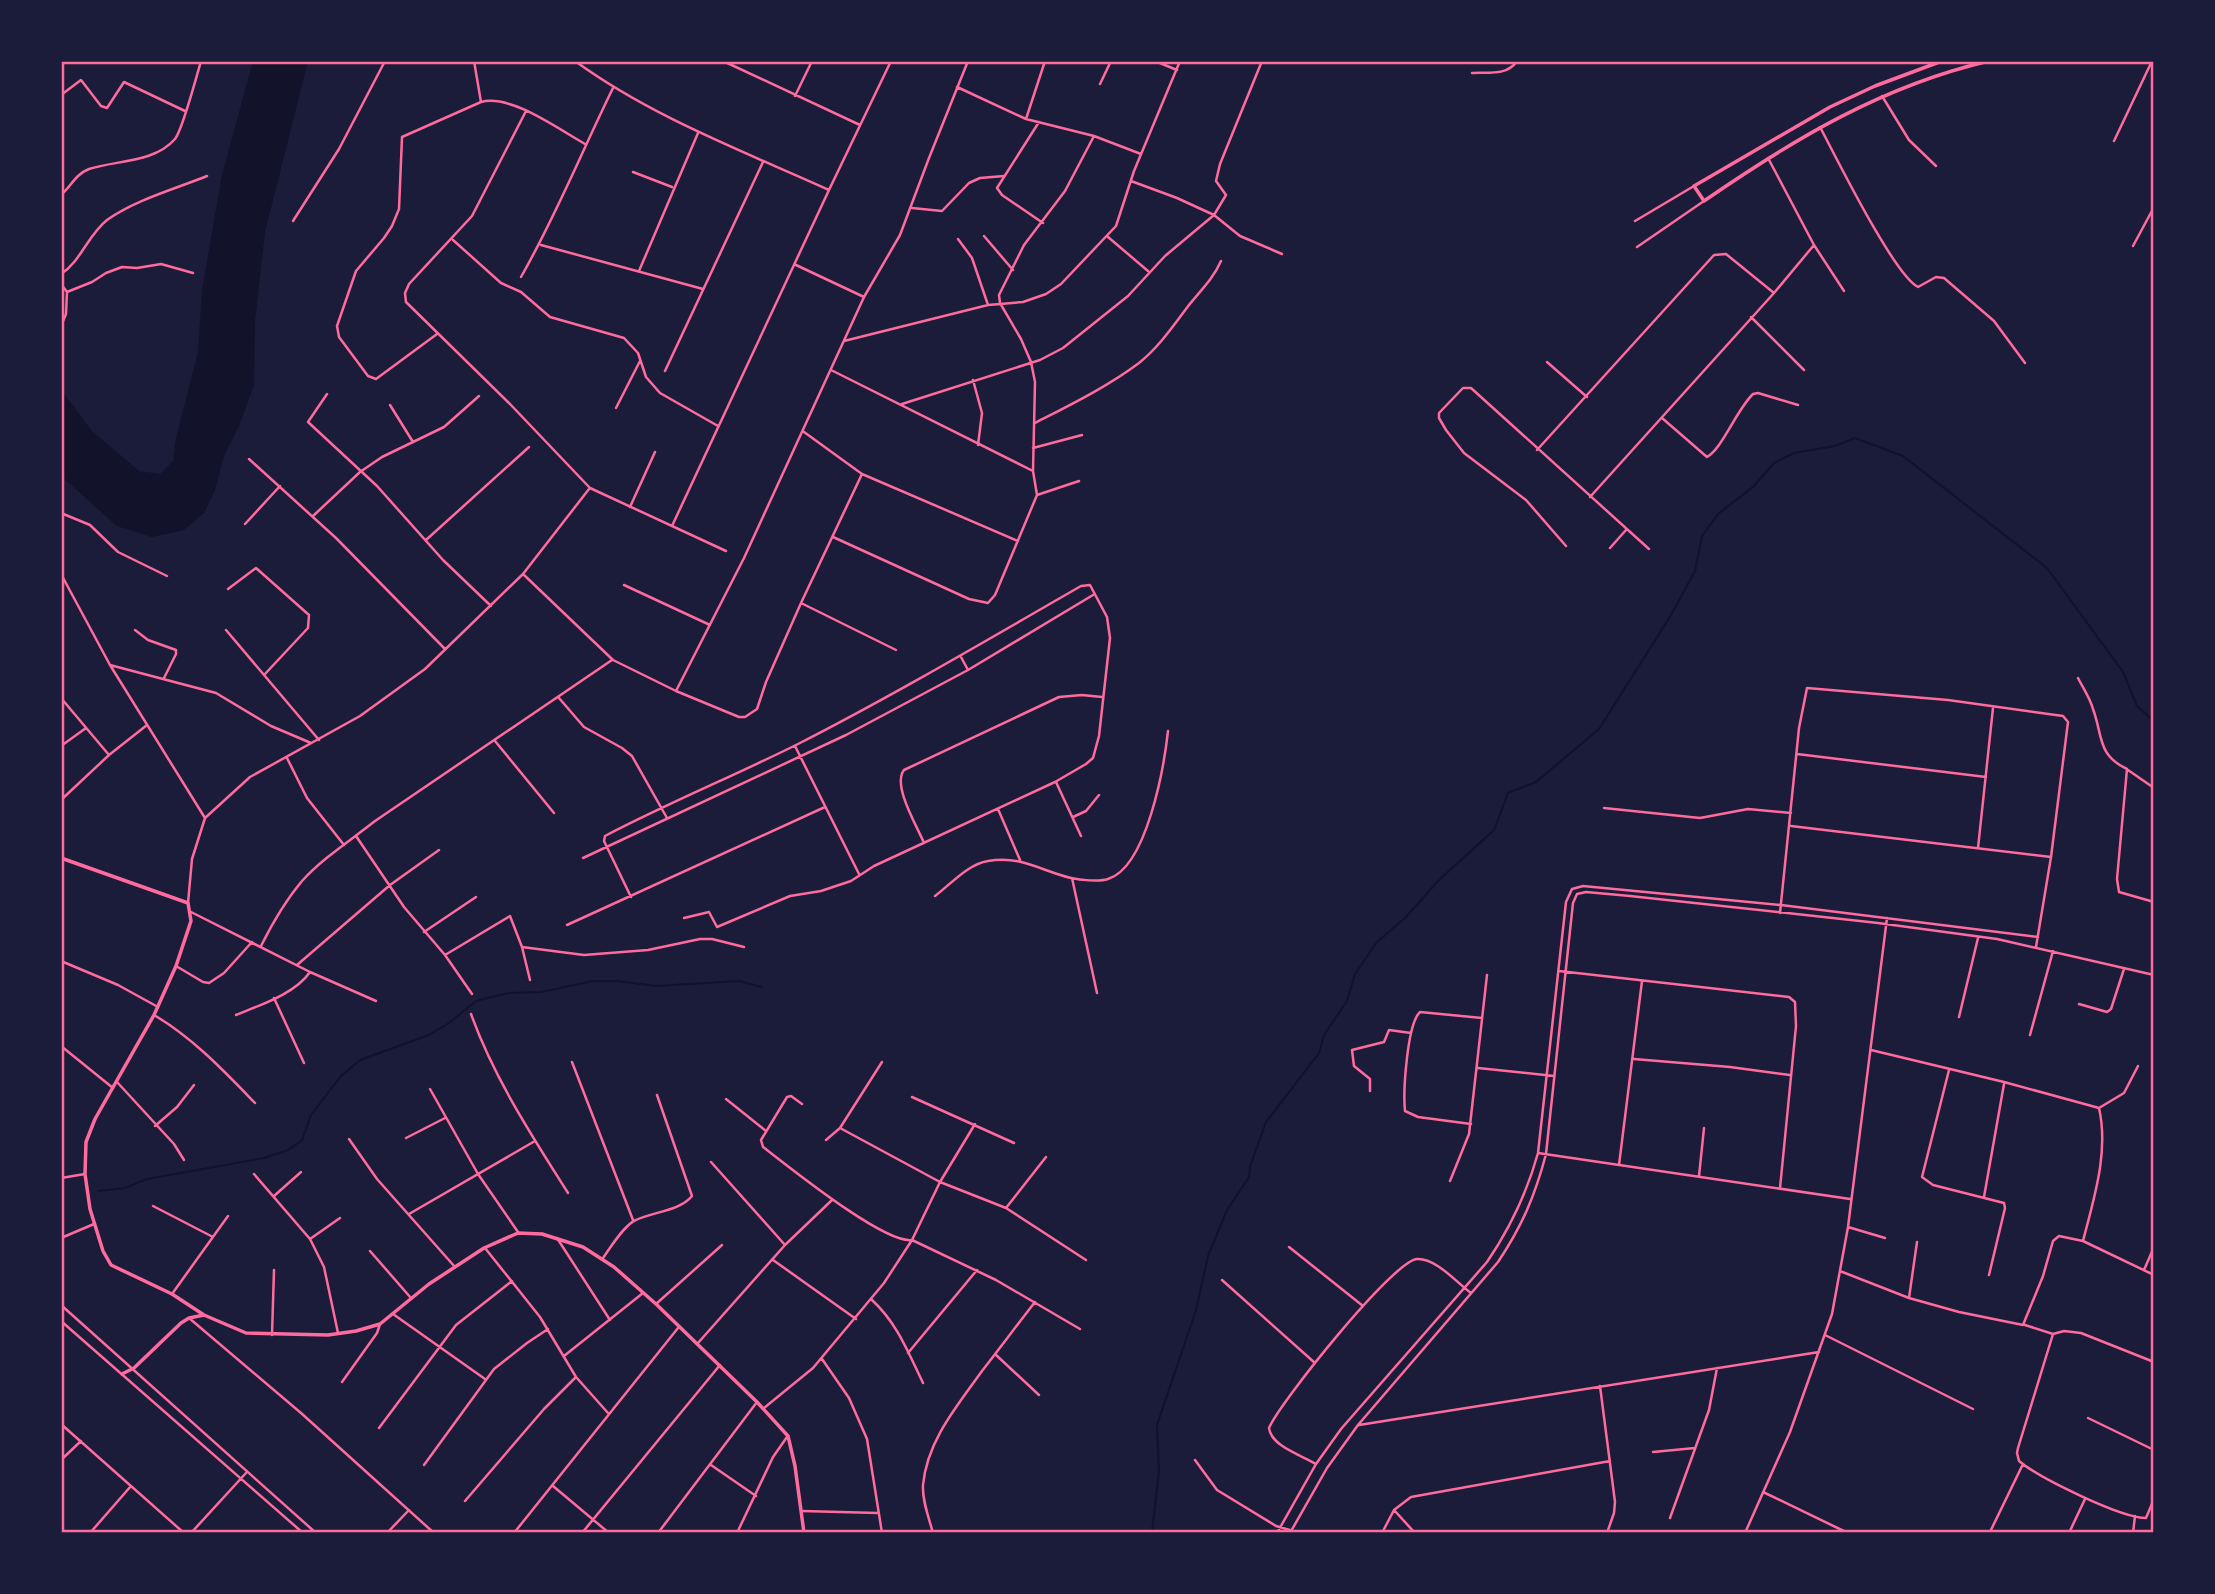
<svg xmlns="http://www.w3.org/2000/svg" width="2215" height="1594" font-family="Quicksand,sans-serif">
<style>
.water{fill:#12122b}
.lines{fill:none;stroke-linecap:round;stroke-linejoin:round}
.stream{stroke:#12122b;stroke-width:2}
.minor{stroke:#ff6b9d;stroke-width:2.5}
.tertiary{stroke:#ff6b9d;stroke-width:3.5}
.neatline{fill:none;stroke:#ff6b9d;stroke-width:2.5}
</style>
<rect width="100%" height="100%" fill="#1b1b3a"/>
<path class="water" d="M253,61h55l-43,171 -10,89 -1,64 -14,39 -16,32 -9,34 -11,23 -20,17 -32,7 -35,-11 -56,-50v-86l31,41 47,40 21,3 13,-13 3,-23 22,-86 4,-62 20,-115z"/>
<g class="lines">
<path class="stream" d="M98,1191l27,-3 22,-9 117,-21 24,-8 14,-10 9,-25 30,-39 19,-16 69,-25 20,-12 27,-22 32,-8 33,-1 52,-11h24l39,5 83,-5 23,6
M1152,1533l7,-62 -2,-46 39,-115 12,-54 19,-46 22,-33 1,-10 16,-45 53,-69 5,-18 23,-34 8,-27 21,-31 30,-26 33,-37 55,-50 14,-37 28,-11 63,-53 72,-114 24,-44 7,-35 16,-22 35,-27 21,-24 20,-10 41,-7 20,-8 48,18 144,112 76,104 14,34 17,15"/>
<path class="minor" d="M474,61l7,41
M575,61c77,56 168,90 254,129
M723,61l137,64
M1155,61l22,9
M1472,73c17,-1 35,3 45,-12
M1100,84l11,-23
M957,87l69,32 68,17 47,18
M61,95l20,-15 20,26 6,2 17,-26 61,29
M795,96l17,-35
M1882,96l27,44 27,26
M526,111l-54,105 -63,68 -4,9 1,9 104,102 80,84 136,63
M1026,119l19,-58
M1039,122l-42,66 5,7 41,28
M1820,127c16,30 74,148 98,160l18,-10 8,1 50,43 31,42
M2114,141l38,-80
M1768,158l46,87 30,46
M633,172l39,15
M1131,181l46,17 37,17 26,21 42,18
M62,194c9,-8 14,-20 27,-25 28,-9 65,-6 86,-30 7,-8 22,-64 26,-78
M912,208l30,3 27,-28 11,-5 24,-2
M293,221l46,-72 46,-88
M1635,221l59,-35
M984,236l29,34
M1108,237l40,34
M958,239l14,19 16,47
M453,240l48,43 20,9 29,25 74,21 14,15 8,24 14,16 58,33
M541,245l162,44
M2133,246l21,-39
M1637,247l67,-46
M796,265l68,32
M639,271l59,-138
M61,274c20,-13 27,-39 46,-54 28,-20 68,-31 100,-44
M521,277c35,-61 61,-126 92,-189
M61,284l6,8 25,-10 14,-9 16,-6 15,1 24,-4 32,9
M1751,317l53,53
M61,326l5,-12 1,-22
M437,334l-61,45 -8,-3 -29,-39 -2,-11 19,-55 28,-33 8,-12 7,-17 3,-72 79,-35c30,-8 77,27 104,42
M844,341l144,-36 35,-3 23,-8 15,-10 55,-58 18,-55 46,-110
M1547,362l40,35
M831,370l202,101 4,24 -42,100 -7,8 -19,-4 -136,-62
M665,371l98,-209
M973,380l9,33 -4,32
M327,394l-19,28 69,64 66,74 48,46
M902,404l138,-44 23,-12 65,-52 37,-40 49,-41 12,-20 -10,-14 4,-17 42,-103
M390,405l23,37
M616,408l24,-47
M1662,418l45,39c15,-8 30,-48 46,-63l5,-1 40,12
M1035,423c35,-18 72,-36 104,-60 21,-17 34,-37 50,-58 12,-15 24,-26 32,-44
M804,432l58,42 156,67
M1033,448l49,-13
M1537,450l177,-195 12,-1 48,39
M249,459l87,79 109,111
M1033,471l2,-89 -4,-20 -10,-23 -21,-36 -1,-8 25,-50 41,-54 29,-55
M1037,495l42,-14
M1590,497l184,-204 40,-48
M630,507l25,-55
M61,513l29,12 28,27 49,24
M313,516l47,-44 22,-15 62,-30 35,-31
M245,524l35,-38
M672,526l157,-336 62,-129
M426,540l103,-93
M1566,546l-40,-46 -62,-47 -18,-23 -7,-12v-5l24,-25h8l178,161
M1610,548l16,-18
M61,574l49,91 95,153
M523,574l90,86 63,31 68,-133 120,-261 36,-62 29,-77 39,-97
M624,585l86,40
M228,589l28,-21 53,47 -1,13 -43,46
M801,603l95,47
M135,630l13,10 28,10v4l-12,24
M226,630l93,110
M961,657l7,13
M110,665l106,28 55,33 40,17
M2078,678c5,10 12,20 15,31 10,27 4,46 34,60l-10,110 2,13 35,10
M676,691l63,26h6l12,-8 9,-27 35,-79 61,-129
M61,698l48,57
M559,698l25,29 38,21 10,8 35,62
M495,741l59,72
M61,746l25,-18
M795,746l64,128
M1797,754l189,23
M287,758l20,40 37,47
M2128,770l26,18
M1056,782l25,54
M61,800l48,-45 38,-30
M1604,808l96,10 48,-9 43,4
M998,809l22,51
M1073,817l13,-6 13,-16
M1791,826l260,31
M356,836l48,71 41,48 27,39
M924,843c-7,-17 -32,-58 -20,-73l155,-73 23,-2 20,2
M1978,848l15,-140
M583,858l263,-123 122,-65 125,-75
M1072,878l25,115
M935,896c16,-12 33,-32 53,-35 33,-6 53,10 83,17 9,2 28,4 37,1 39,-12 56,-112 60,-148
M631,897l-27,-56 1,-5c63,-33 129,-60 193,-92 96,-49 189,-104 283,-158l9,-1 17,32 3,21 -11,98 -6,22 -7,6 -31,18 -181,84 -23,15 -30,10 -31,5 -73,31 -8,-15 -25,6
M188,903l4,-44 13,-41 45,-41 110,-61 65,-47 98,-95 66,-85
M191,912l119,60 66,29
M1780,913l19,-185 8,-40 141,12 115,16 5,6 -17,135 -15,90
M567,925l258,-118
M424,932l52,-35
M261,946c11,-22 25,-46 41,-65 21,-23 49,-41 73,-60l237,-161
M522,947l62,8 64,-5 52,-11h12l32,8
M445,955l65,-39 12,31 8,33
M61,961l57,24 40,22
M297,965l93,-80 49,-35
M176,966l27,16 6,1 15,-10 28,-31
M1559,971l230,26 6,5 1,24 -16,162
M274,998l30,65
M2079,1004l28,8 4,-3 13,-40
M471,1014c23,64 61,122 97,179
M154,1015c39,23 70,56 101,88
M236,1015c24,-10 59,-21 74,-43
M1959,1017l19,-79
M2030,1035l23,-84
M61,1046l52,42
M1871,1050l133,32 95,26c10,44 -5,90 -16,133
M1634,1059l96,8 60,8
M572,1062l61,158
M1478,1068l76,8
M1949,1070l-27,107 11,8 71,18 1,5 -16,67
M117,1082l57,62 10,16
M430,1089l48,85 40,58
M1370,1091v-12l-16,-13 -2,-16 32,-8 5,-12 22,3
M912,1097l102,46
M726,1099l40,32
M802,1104l-11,-8 -4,1 -26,43 2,7c25,19 121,97 149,93l84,40 84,49
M2099,1108l25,-15 14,-27
M1471,1124l-53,-7 -13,-6c-2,-19 2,-87 15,-99l62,6
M155,1126l22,-19 17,-22
M840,1128l100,54 66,26 80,52
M406,1138l39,-20
M349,1139l28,40 78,88
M826,1140l14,-12 42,-66
M1538,1153l312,46
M711,1162l74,83
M1619,1165l23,-184
M254,1174l56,65 14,28 14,66
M1699,1176l5,-48
M61,1178l24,-4
M1450,1181l19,-47 18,-159
M274,1196l27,-24
M1984,1197l20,-113
M153,1206l60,31
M1006,1208l40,-51
M409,1214l126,-73
M1848,1227l37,11
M61,1238l33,-14
M557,1238l53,82
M310,1239l30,-21
M1289,1247l74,59
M485,1248l55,69 36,60 32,36
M370,1251l41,47
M603,1258c7,-10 22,-34 33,-38 16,-8 44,-9 56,-24l-35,-101
M773,1260l83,59
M2144,1270l10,-23
M1840,1271l69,27 50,14 64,13 20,-49 10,-35 6,-5 24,5 71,34
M1222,1280l93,83
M172,1294l56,-78
M1909,1298l8,-56
M872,1300c25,23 36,52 51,83
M656,1304l66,-59
M61,1305l255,228
M393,1314l92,65
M189,1318l112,95 133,120
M61,1321l242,212
M2025,1325l28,9 11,-3 17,2 73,29
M2053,1334l-35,114 -1,5 2,8c20,17 102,57 127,57l8,-19
M272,1335l2,-65
M1825,1335l148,74
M698,1343l87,-98 47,-45
M908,1353l69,-83
M995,1354l44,41
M564,1356l79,-63
M822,1359l27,39 18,41 15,94
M342,1382l35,-49 3,-9
M1600,1386l15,116 -1,11 -7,20
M764,1408l49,-40 71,-85 28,-43 28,-58 35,-58
M2088,1418l66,32
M61,1424l123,109
M1359,1425l460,-73
M379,1428l77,-103 56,-44
M1653,1452l42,-4
M61,1460l20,-19
M1195,1460l22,30 59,36 24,7
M1316,1464c-15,-9 -45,-18 -47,-36 11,-26 125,-168 148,-169 19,-1 39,23 54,34
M424,1465l70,-96 33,-26 21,-14
M711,1465l45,31
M553,1486l56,47
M1763,1492l85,41
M465,1501l79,-92 32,-32
M1394,1510l21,23
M802,1511l76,2
M1670,1518l39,-108 8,-42
M1990,1532l33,-68
M90,1533l41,-47
M191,1533l55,-60
M387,1533l22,-23
M514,1533l164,-205
M582,1533l138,-168
M658,1533l99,-131
M737,1533l36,-76 14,-20
M933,1533c-4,-15 -11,-32 -10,-48 4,-44 34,-79 59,-114 18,-23 35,-46 53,-69
M1277,1533l39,-69 25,-35 146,-167c23,-34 40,-69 51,-109l28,-251 6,-13 11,-3 198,19 257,32
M1290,1533l37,-65 31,-43 140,-163c24,-36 37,-66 48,-108l27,-251 4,-9 9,-2 44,4 248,27 119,16 157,36
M1382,1533l12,-23 17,-13 199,-36
M1745,1533l45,-101 42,-118 16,-87 39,-309
M2069,1533l16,-34
M2133,1533l2,-17"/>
<path class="tertiary" d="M1942,61l-67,25 -45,21 -136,79 10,15c90,-62 178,-115 285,-140
M61,858l127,45 3,18 -15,45 -22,49 -59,104 -9,23 -1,32 5,35 13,42 8,14 61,29 32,21 42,18 82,2 28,-4 24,-7 49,-40 55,-36 34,-15 24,1 41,13 31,20 42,37 101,98 31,34 7,30 9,67
M122,1374l12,-6 47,-45 8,-5 15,-3"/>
</g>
<rect width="2215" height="1594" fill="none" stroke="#1b1b3a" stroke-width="126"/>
<rect x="63" y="63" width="2089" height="1468" class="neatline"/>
</svg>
